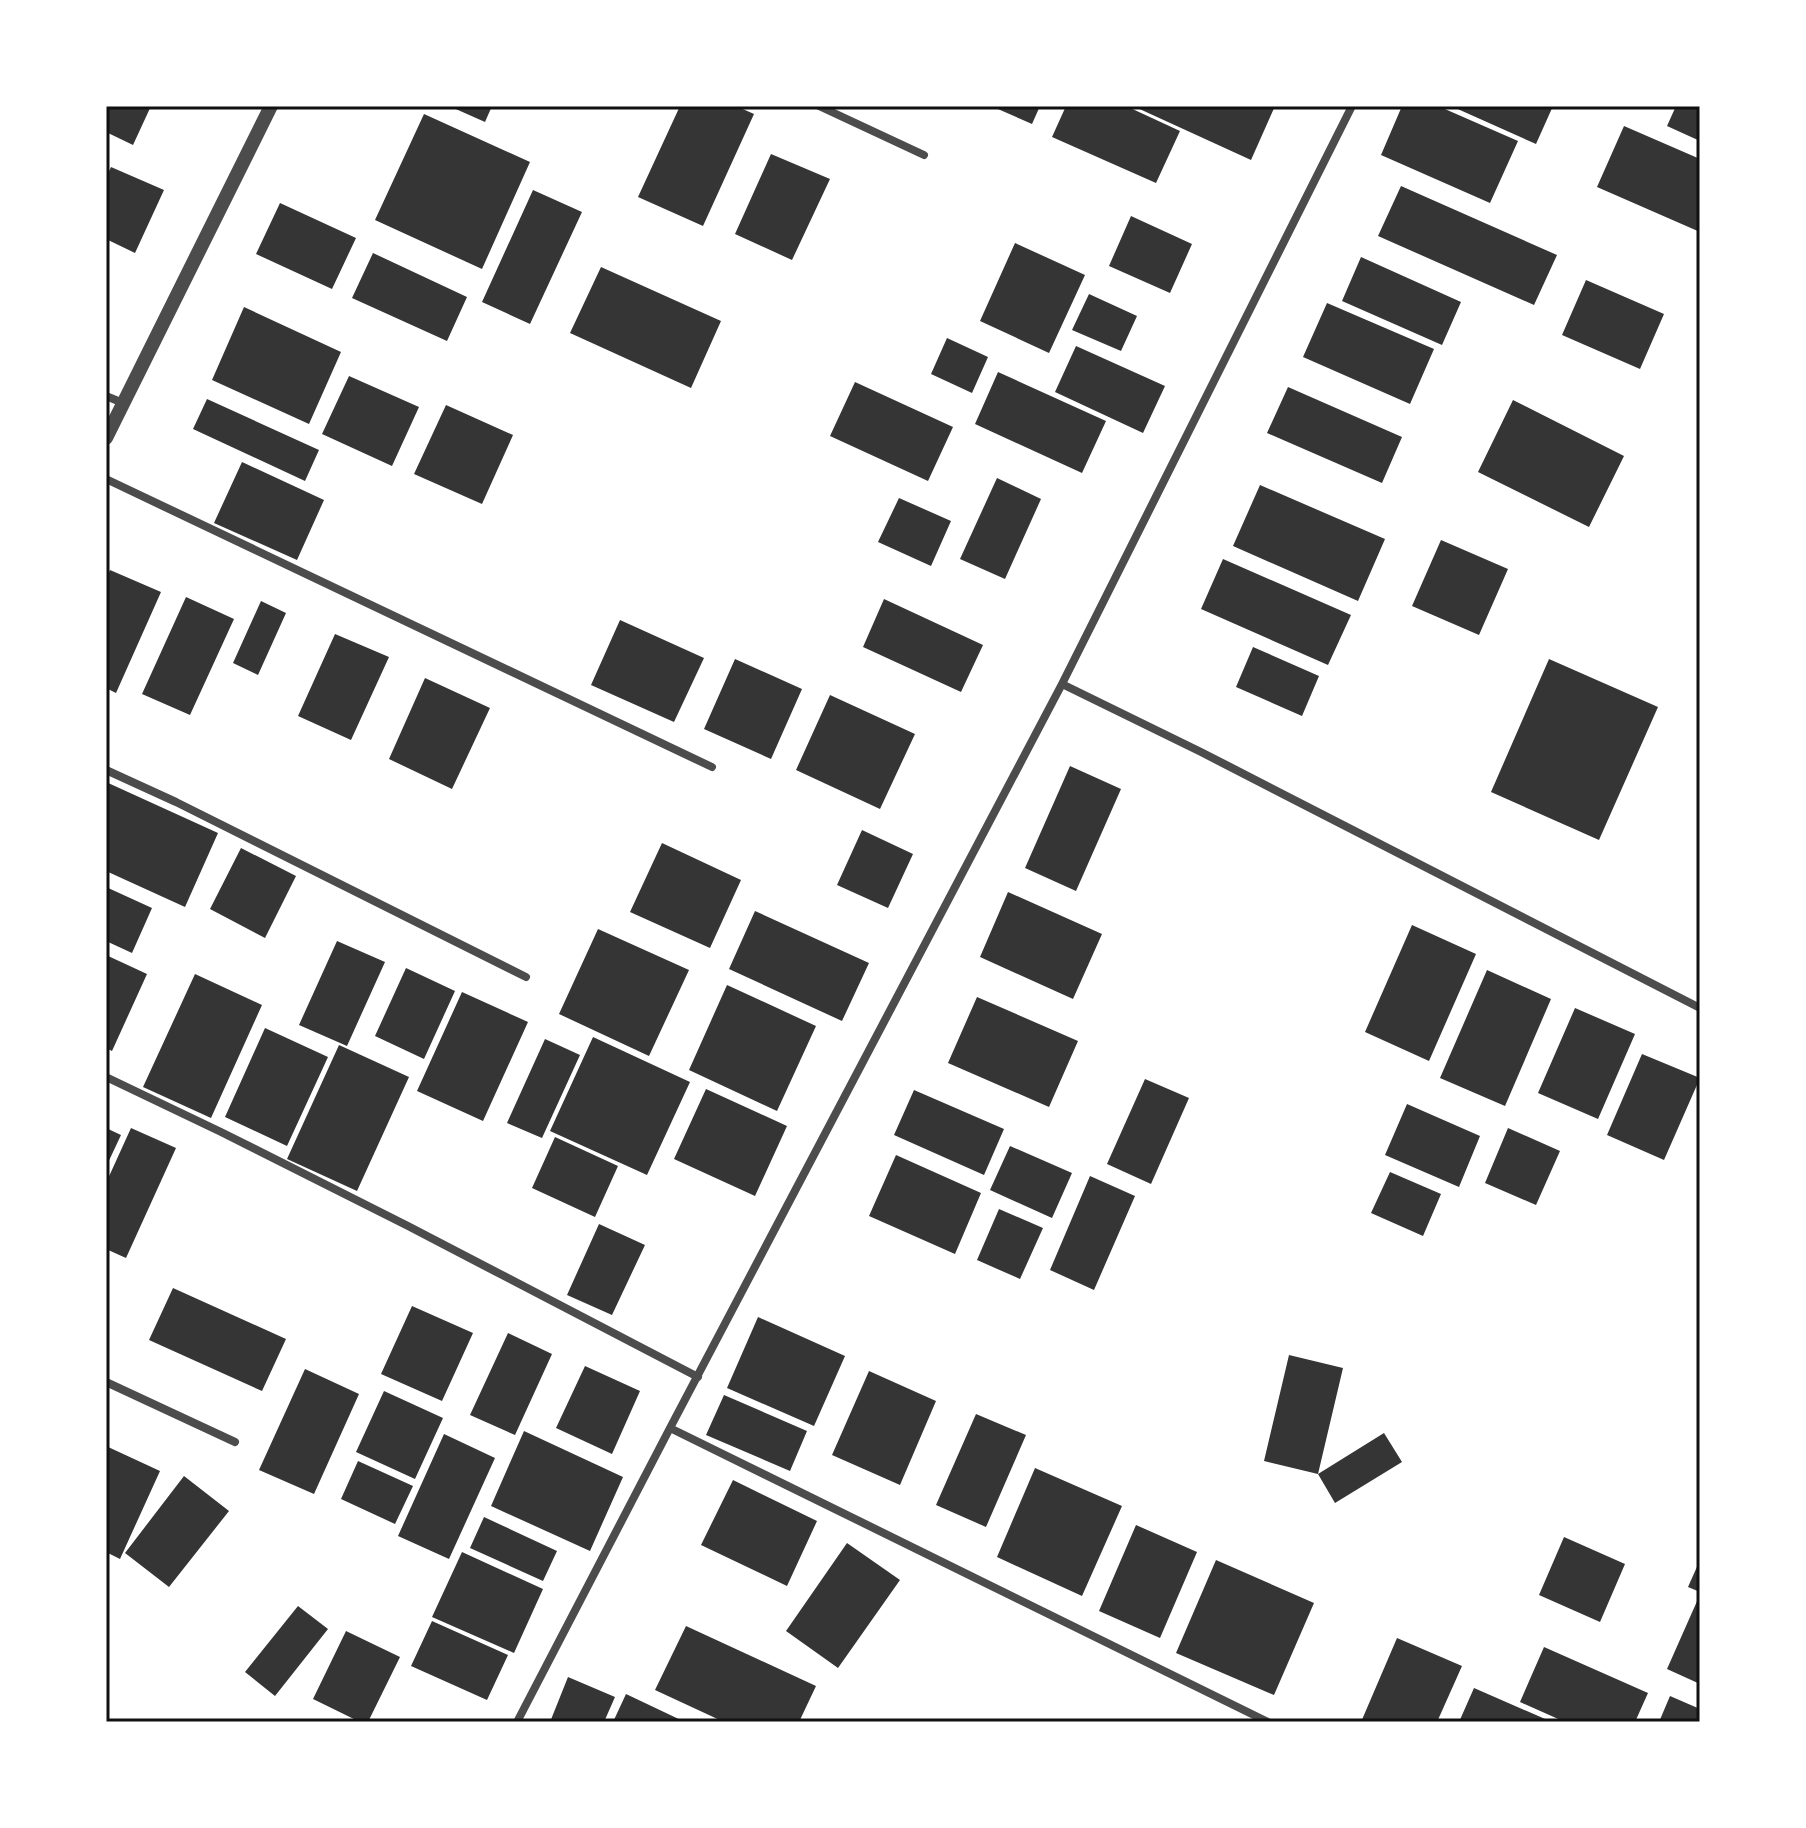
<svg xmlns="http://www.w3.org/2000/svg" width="1806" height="1828" font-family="'PT Sans Narrow',sans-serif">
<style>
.building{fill:#353535}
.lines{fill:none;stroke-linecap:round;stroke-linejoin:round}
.minor{stroke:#4c4c4c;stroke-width:8}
.tertiary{stroke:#4c4c4c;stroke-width:14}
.neatline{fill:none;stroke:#111;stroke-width:3}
</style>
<rect width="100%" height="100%" fill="#fff"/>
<path class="building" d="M106,106h45l-18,39 -27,-13z
M449,106h43l-7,16z
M680,106h56l18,8 -51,112 -65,-29z
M991,106h49l-8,18z
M1066,106h60l54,25 -24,52 -104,-46z
M1133,106h142l-24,54z
M1402,106h36l80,35 -28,62 -109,-48z
M1451,106h102l-17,38z
M1676,106h24v35l-33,-15z
M424,114l106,48 -48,107 -107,-49z
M1624,126l76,33v73l-103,-45z
M771,154l59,25 -38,81 -57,-26z
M111,167l53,23 -29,63 -29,-14v-61z
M1401,186l156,69 -23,50 -156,-69z
M533,190l49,22 -52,112 -48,-22z
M280,203l76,35 -24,51 -76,-35z
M1131,216l61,28 -22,49 -61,-27z
M1015,243l70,32 -36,78 -69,-32z
M373,253l94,44 -20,44 -95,-43z
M1361,257l100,45 -19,43 -100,-44z
M601,267l120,54 -30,67 -121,-55z
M1586,280l78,34 -24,55 -78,-34z
M1089,294l48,22 -16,35 -49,-21z
M1327,303l107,46 -24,55 -107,-47z
M244,307l97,45 -32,72 -97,-44z
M947,338l41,19 -16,36 -41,-19z
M1076,346l89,40 -22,47 -88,-41z
M998,372l108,49 -24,52 -107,-49z
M349,376l70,31 -27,59 -70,-32z
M855,382l98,45 -25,54 -98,-45z
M1288,387l114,50 -20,46 -115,-50z
M207,399l112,51 -14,31 -112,-52z
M1513,400l111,56 -35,71 -111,-55z
M446,405l67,30 -31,69 -68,-30z
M242,462l82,38 -27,60 -83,-37z
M997,478l44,21 -36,80 -45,-20z
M1260,485l125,54 -27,62 -125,-55z
M899,498l52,23 -20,45 -53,-24z
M1441,540l67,29 -29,66 -67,-29z
M1223,559l128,56 -23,50 -127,-56z
M110,570l51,22 -45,101 -10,-5v-109z
M186,597l48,22 -44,96 -48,-21z
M884,599l99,46 -22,47 -98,-45z
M261,601l25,12 -28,62 -25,-12z
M620,620l84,38 -30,64 -83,-37z
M335,634l54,23 -38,83 -53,-24z
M1253,647l66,29 -17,40 -66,-29z
M735,659l67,30 -31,70 -67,-30z
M1549,659l109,48 -59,133 -108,-48z
M425,678l65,30 -38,81 -63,-30z
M830,695l85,39 -35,75 -84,-39z
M1070,766l51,23 -45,102 -51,-23z
M106,782l112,51 -33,74 -79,-36z
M862,830l51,24 -25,54 -51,-23z
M662,843l79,37 -31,68 -80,-36z
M241,848l55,28 -31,62 -55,-29z
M106,887l46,21 -20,45 -26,-12z
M1008,892l94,42 -29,65 -93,-42z
M755,911l114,52 -27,58 -113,-52z
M1412,925l64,29 -47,107 -64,-29z
M598,929l91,41 -40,86 -90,-42z
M337,941l48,21 -38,84 -48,-21z
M106,955l41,19 -35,77 -6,-3z
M406,968l49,23 -31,68 -49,-23z
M1487,970l64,29 -46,107 -65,-28z
M195,974l67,31 -51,113 -68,-31z
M727,985l89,41 -39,85 -88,-41z
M462,992l66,30 -45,99 -66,-30z
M977,997l101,44 -29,66 -101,-44z
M1575,1008l60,26 -37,85 -60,-26z
M265,1028l63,29 -41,89 -62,-29z
M593,1037l97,45 -43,93 -97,-44z
M545,1039l35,16 -38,83 -35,-15z
M339,1045l70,32 -52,114 -70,-32z
M1642,1054l58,24 -36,82 -57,-25z
M1145,1079l44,19 -38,86 -44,-20z
M706,1089l81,37 -32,70 -81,-37z
M914,1090l90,39 -20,46 -90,-40z
M1407,1104l73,32 -21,51 -74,-32z
M106,1128l15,7 -15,32z
M131,1128l45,20 -50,110 -20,-9v-66z
M1508,1128l52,23 -24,54 -51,-22z
M555,1137l63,29 -23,51 -63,-29z
M1010,1146l62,27 -20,45 -62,-28z
M896,1155l85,38 -26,61 -86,-38z
M1390,1172l51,22 -18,42 -52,-23z
M1090,1176l45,20 -41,94 -44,-20z
M999,1209l44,19 -23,51 -43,-19z
M599,1224l46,21 -33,70 -45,-20z
M173,1288l113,51 -24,52 -113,-51z
M412,1306l61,27 -31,68 -61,-27z
M758,1317l87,39 -31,70 -87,-38z
M508,1333l44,21 -37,81 -45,-20z
M1289,1355l54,13 -25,106 66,-41 18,29 -67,41 -17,-29 -54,-13z
M585,1366l55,25 -28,63 -56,-26z
M305,1369l54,25 -45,100 -55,-24z
M869,1371l67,30 -36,84 -68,-30z
M384,1391l59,27 -28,61 -59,-27z
M724,1395l83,36 -17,40 -84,-36z
M976,1414l50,21 -40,92 -50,-22z
M524,1431l99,46 -33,74 -99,-45z
M444,1434l51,24 -46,101 -51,-23z
M106,1446l54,25 -40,88 -14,-7z
M358,1461l55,25 -18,38 -54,-25z
M1035,1468l87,38 -40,90 -85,-39z
M184,1476l45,35 -60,76 -44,-34z
M733,1480l84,41 -30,65 -86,-41z
M484,1517l73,34 -14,30 -73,-33z
M1136,1525l61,27 -37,86 -61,-27z
M1564,1537l61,27 -25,58 -61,-27z
M847,1543l53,37 -62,88 -52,-37z
M462,1552l81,37 -29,64 -82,-36z
M1216,1560l98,43 -40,92 -98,-42z
M1700,1560v32l-12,-5z
M1698,1599l2,1v84l-33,-15z
M298,1606l30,23 -53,67 -30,-24z
M432,1621l76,34 -21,45 -76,-34z
M686,1626l130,60 -17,36h-75l-69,-32z
M346,1631l54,26 -32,65h-8l-47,-23z
M1397,1638l65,28 -25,56h-76z
M1544,1647l104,46 -13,29h-70l-45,-20z
M568,1677l47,20 -11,25h-54z
M1474,1688l78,34h-93z
M626,1694l59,28h-72z
M1670,1696l30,13v13h-41z"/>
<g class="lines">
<path class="minor" d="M819,106l105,49
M106,396l17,7
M106,479l606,288
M1062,684l139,68 499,256
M106,770l70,32 350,175
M106,1077l115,55 187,94 290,151
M106,1382l129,60
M670,1428l598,294
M517,1722l153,-294 392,-744 290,-578"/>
<path class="tertiary" d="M106,438l165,-332"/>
</g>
<rect width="1806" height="1828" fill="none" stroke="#ffffff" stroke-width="216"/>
<rect x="108" y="108" width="1590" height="1612" class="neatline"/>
</svg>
